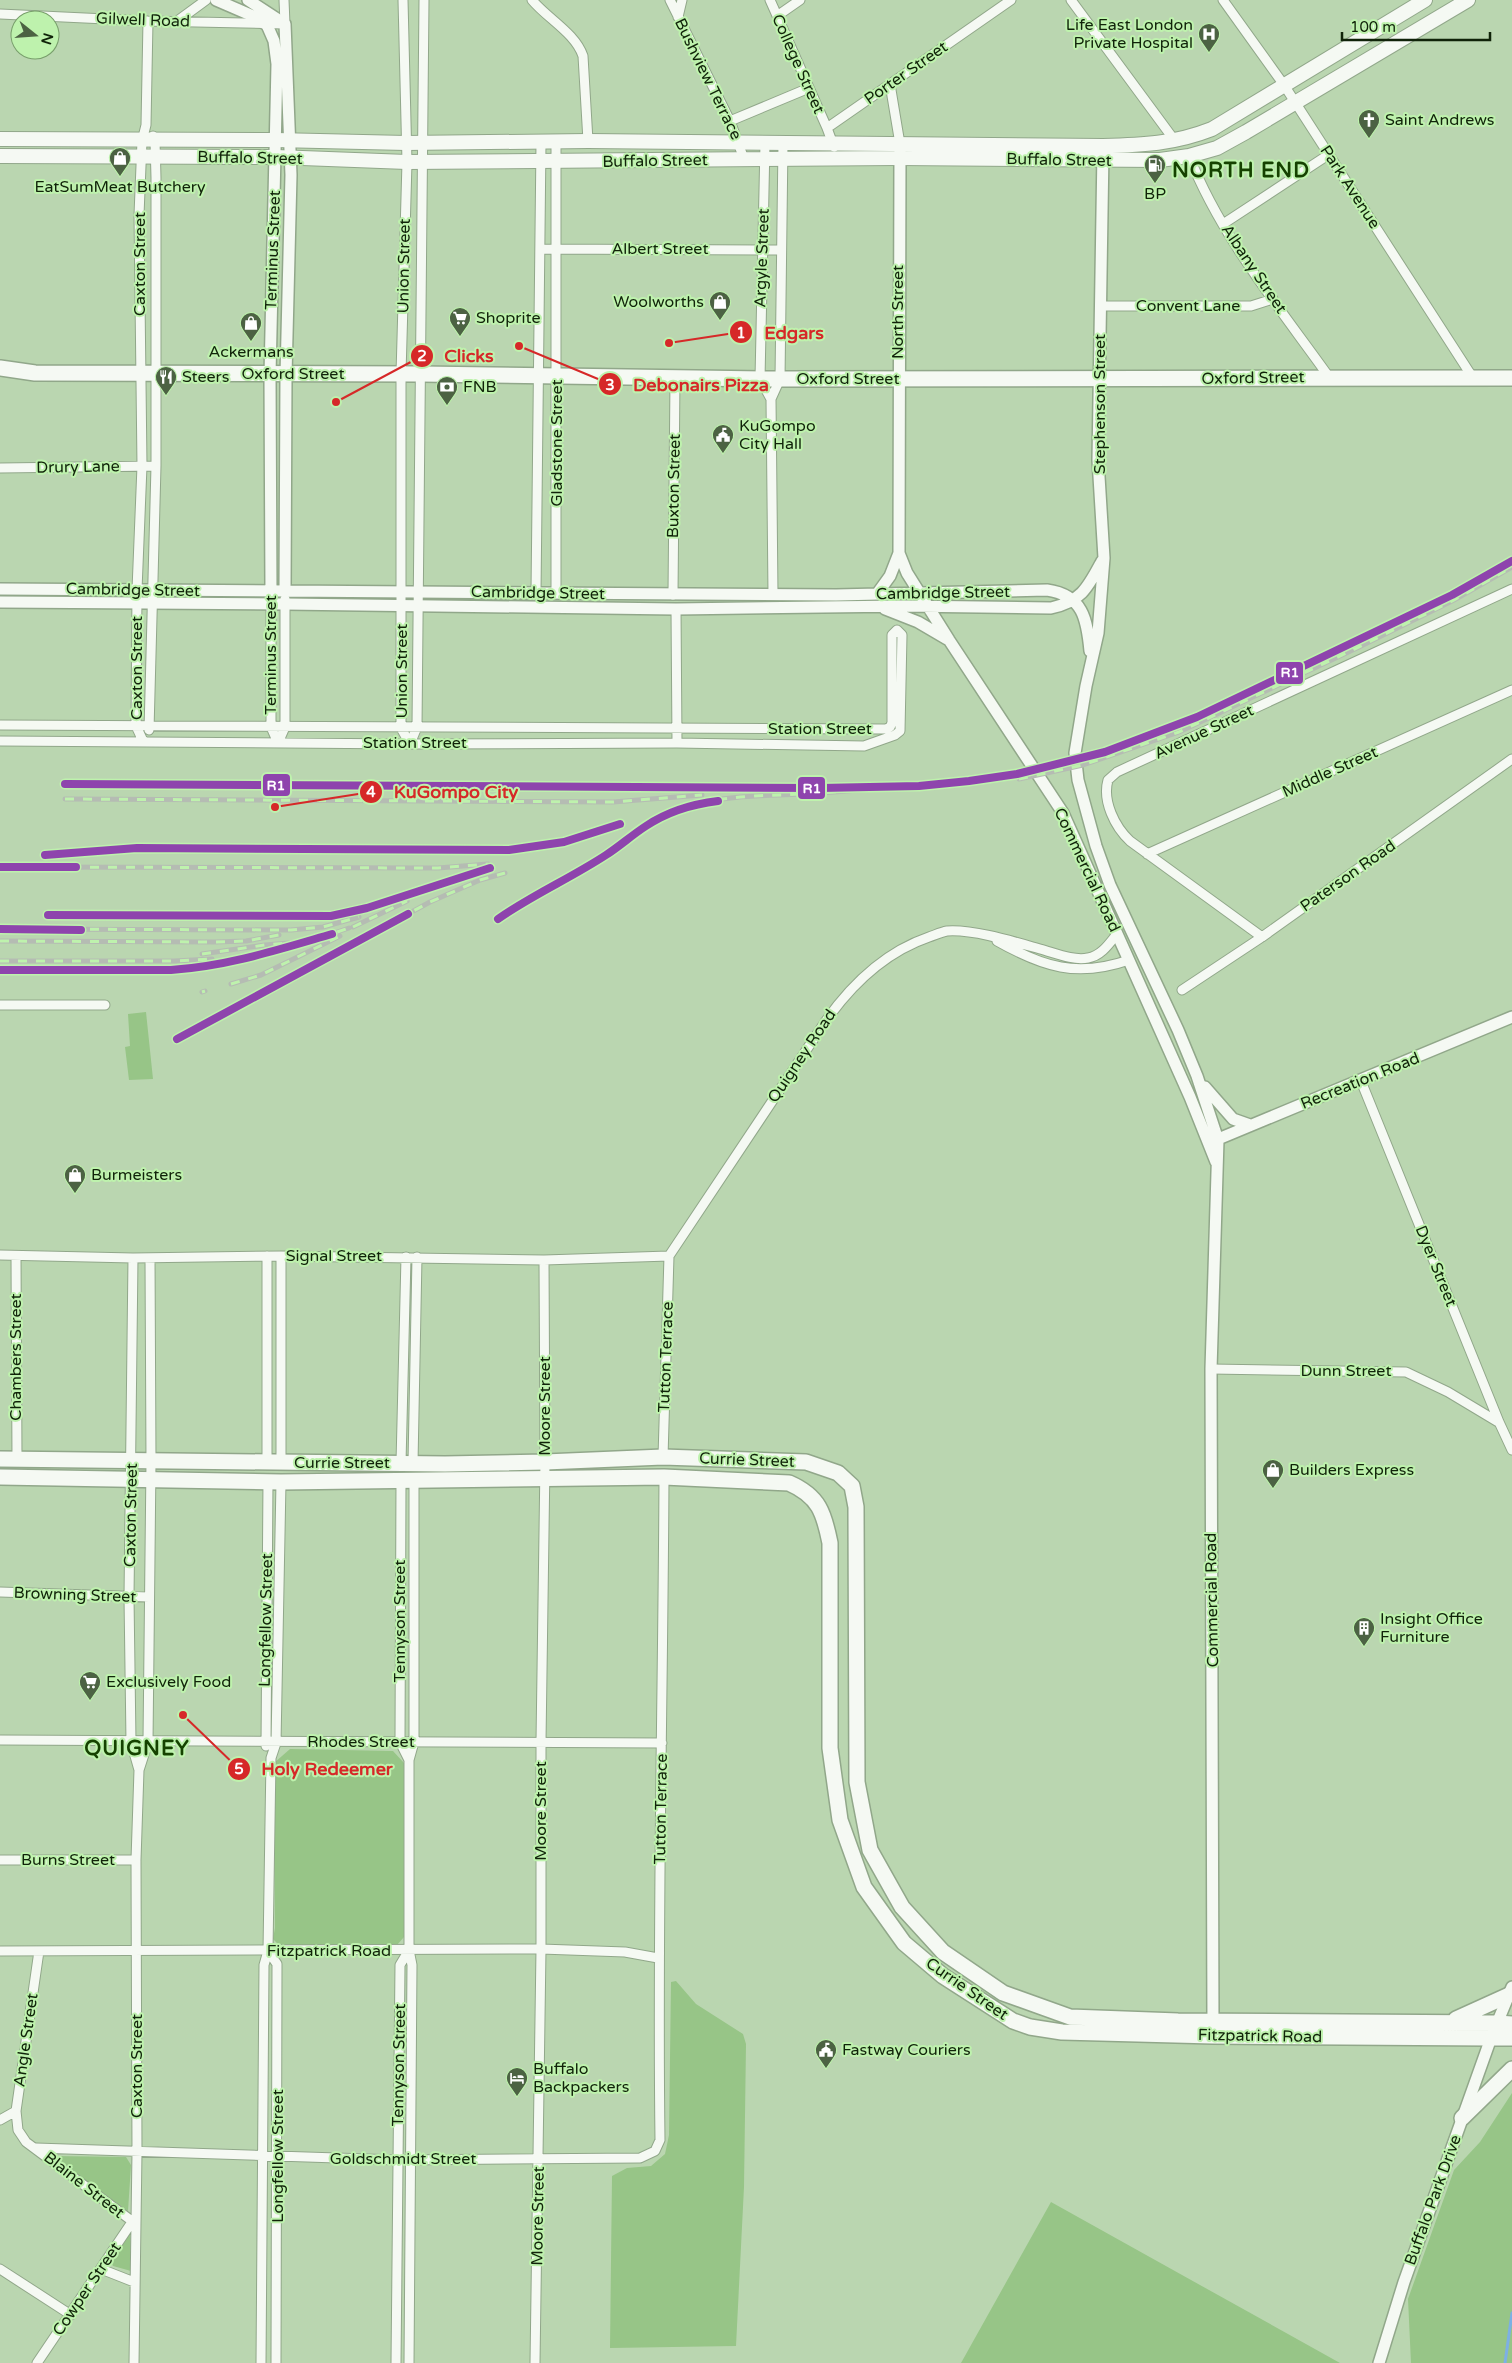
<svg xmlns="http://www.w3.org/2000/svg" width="1512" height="2363" font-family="'Varela Round',sans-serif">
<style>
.green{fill:#97c587}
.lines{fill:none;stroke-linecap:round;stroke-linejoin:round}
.stream{stroke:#7db0e4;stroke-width:3}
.minor-casing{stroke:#91a78a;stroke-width:11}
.tertiary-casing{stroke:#91a78a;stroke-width:14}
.secondary-casing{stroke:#91a78a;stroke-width:16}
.primary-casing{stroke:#91a78a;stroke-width:18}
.trunk-casing{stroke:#91a78a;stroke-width:18}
.minor{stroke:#f5f9f3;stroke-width:9}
.tertiary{stroke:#f5f9f3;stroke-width:11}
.secondary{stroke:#f5f9f3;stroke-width:14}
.primary{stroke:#f5f9f3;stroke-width:15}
.trunk{stroke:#f5f9f3;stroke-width:15}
.rail-casing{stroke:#b5bcb3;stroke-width:5}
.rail{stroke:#bef2ad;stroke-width:3;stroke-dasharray:9;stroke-linecap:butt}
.rail-1-casing{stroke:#bef2ad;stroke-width:11}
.rail-1{stroke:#8e44ad;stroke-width:8}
.labels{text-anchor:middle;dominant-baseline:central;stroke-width:4;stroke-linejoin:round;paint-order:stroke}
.street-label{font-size:16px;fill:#102309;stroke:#bef2ad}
.poi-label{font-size:16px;fill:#102309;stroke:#bef2ad;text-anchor:start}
.district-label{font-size:21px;font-weight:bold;letter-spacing:1px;fill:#154200;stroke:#bef2ad}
.leader{fill:none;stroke:#d62828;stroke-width:2}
.callout-dot{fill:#d62828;stroke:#bef2ad;stroke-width:2}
.mark-label{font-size:15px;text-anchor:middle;font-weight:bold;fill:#fff}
.callout-label{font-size:18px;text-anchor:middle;font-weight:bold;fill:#d62828;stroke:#bef2ad;stroke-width:4;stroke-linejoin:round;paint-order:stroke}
.line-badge{stroke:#bef2ad;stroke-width:2}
.badge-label{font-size:14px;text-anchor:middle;font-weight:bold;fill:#fff}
</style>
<rect width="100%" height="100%" fill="#bad6b0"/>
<path class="green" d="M146,1012l7,67 -24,1 -4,-33 5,-1 -2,-32z
M290,1749l103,2 11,12v174l-7,8 -112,1 -7,-2 -5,-5 2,-11 -1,-165z
M676,1981l20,23 47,30 3,10 -2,143 -8,159 -126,2 2,-172 15,-8 24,-2 14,-12 4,-19 2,-153z
M1512,2093v270h-101l-3,-64 46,-129 26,-28z
M53,2156l73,1 5,8 -3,46 -77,-53z
M1051,2202l289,161h-379z
M130,2234l1,37 -18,-5 -3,-6 17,-25z"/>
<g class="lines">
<path class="stream" d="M1505,2363l7,-50"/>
<g class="minor-casing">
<path id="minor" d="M403,0l4,162 -6,212v354l9,16
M532,0c16,19 43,33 51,56l5,85
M670,0l60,121 14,38
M770,0l57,128
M1071,0l104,141
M1223,0l61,85 189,293
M0,14l148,7 137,3 -1,-24
M777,16l23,-16
M678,17l4,-17
M176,22l30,-22
M890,84l10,60
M730,121l79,-33
M765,143l-5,236 11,20
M834,147l-7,-19 184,-128
M1189,156c32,81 90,151 140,221
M1223,224l105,-69
M540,249l240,1
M1101,306h150l22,-7
M0,468l156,-2
M536,593l5,-450
M556,593v-451
M773,594l-2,-195 9,-20 3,-236
M673,595l2,-217
M271,599v128l7,16
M676,609l1,134
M0,725l886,4 4,-2 2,-4v-88l5,-5 5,5 -2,96 -5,4 -31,11 -187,-3 -267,1 -410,-3
M149,730l7,-264v-288l-1,-37 -2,-5
M143,741l-7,-15 1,-136 5,-124 -3,-251 3,-74 4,-16 2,-104
M278,743l7,-16v-128
M410,744l7,-17 7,-727
M1147,854l365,-164
M1262,937l-132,-96c-15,-14 -28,-40 -22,-61l9,-8 395,-183
M997,941c46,26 80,37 132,19
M1182,990l80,-53 250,-178
M0,1005h105
M1361,1081l138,341 13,28
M0,1255l133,3 148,-2 263,4 125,-4
M16,1256l1,202
M267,1256v207
M669,1256l156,-234c26,-37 60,-70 104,-85 6,-2 12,-5 18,-6 26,-2 68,11 93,18 15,4 33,12 48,9 13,-2 21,-14 29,-24
M133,1258l-4,339 2,145 8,28
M1211,1369l195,3 42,20 50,30
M663,1457l6,-201
M281,1463v-207
M401,1463l5,-206
M413,1463l4,-206
M401,1481l-1,261 9,18
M0,1592l149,5
M0,1740l662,3
M266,1746l2,-265
M0,1860h136
M0,1951l541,-2 84,3 33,6
M268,1951l9,13 -1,399
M16,2111l2,19 8,12 106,79
M0,2120l16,-9 23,-160
M36,2148l361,12 243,-2 15,-7 5,-11c-3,-221 3,-442 4,-663
M0,2269l71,46
M101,2269l33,13
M37,2363l99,-147
M134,2363l3,-211 -1,-292 3,-90 9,-28 3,-280 -1,-204
M261,2363l3,-398 4,-14 3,-193 5,-15 5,-261
M396,2363l4,-398 9,-15
M409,2363l3,-398 -3,-15v-190l5,-18v-261
M535,2363l6,-414v-207l4,-280 -1,-202"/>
</g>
<g class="tertiary-casing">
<path id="tertiary" d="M216,0l37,16 14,9 7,16 3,23 -7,311 1,217
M248,0l37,24 6,151 -5,200 -1,217
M900,151l-1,402 8,20 42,67 114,173 127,284 26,65
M1103,151l-5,309 6,98 -6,75 -12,53 -11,67 3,27 18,66 14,39 68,145 19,46 21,64 -7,229 2,658
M0,589l836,6 211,-5c36,5 40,29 43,61
M877,594l13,-18 9,-23
M0,602l285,2 391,5 228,-3 147,2c31,-7 37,-21 51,-47
M885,609l33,13 29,17
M1205,1087l28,32 17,6
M1211,1142l301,-125
M1379,2363l25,-81 87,-244 21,-51"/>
</g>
<g class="secondary-casing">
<path id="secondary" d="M0,139l276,1 130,3 182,-2 515,5c39,-1 71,-2 109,-17l213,-129
M0,156l276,1 131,5 492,-4 261,2 29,-4 28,-8 29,-16 222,-132"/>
</g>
<g class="primary-casing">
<path id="primary" d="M0,368l35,5 386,1 349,5 742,-1
M0,1459l445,5 100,-2 118,-5 143,5 32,11 14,13 4,21 1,275 13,68 32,57 41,45 60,41 67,24 108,4 320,2
M0,1477l281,5 383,-5 125,6c30,13 35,30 41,60v205l10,72 24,67 40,56 39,33 70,45 17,6 32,5 151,4 278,2
M1456,2019l53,-24"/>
</g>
<g class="trunk-casing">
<path id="trunk" d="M1498,2023l14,1
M1491,2038h21
M1462,2118l50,-49"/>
</g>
<use href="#minor" class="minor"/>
<use href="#tertiary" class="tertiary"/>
<use href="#secondary" class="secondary"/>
<use href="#primary" class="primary"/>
<use href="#trunk" class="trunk"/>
<g class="rail-casing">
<path id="rail" d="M1019,779l64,-14 96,-33 180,-85 95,-47 58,-33
M65,784l212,1
M809,794l87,-7
M65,799l548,3 89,-7
M45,855l92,-7 372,2 55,-8 56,-18
M0,867l438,1 50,-4
M48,915l273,2 46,-9 113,-37
M498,919c34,-24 73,-41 108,-64 32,-21 51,-39 89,-50 33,-10 71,-9 106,-11
M353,927l54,-26
M0,929l291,1 32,-3 36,-10
M0,941l215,1 31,-1 33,-6
M202,954l63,-9 24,-2
M0,961h174l38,-2
M0,970h171c62,-4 120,-22 178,-42
M231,984l30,-9 79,-39
M202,992l3,-1
M177,1039l253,-137 50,-22 25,-7"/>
</g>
<use href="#rail" class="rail"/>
<g class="rail-1-casing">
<path id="rail-1" d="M65,784l755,4 99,-2 50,-5 48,-7 88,-22 92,-35 255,-122 60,-34
M45,855l92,-7 372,2 55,-8 56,-18
M0,867h76
M48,915l283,1 36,-8 123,-40
M498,919c34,-24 73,-41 108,-64 14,-9 26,-20 40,-29 21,-14 47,-22 72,-25
M0,929l81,1
M0,970h171c57,-4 106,-20 161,-36
M177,1039l231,-125"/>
</g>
<use href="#rail-1" class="rail-1"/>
</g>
<defs>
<g id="hospital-pin" transform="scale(1.125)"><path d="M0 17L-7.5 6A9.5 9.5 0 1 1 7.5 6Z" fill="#4c6243" stroke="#bef2ad"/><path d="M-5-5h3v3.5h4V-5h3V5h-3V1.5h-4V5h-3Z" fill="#fff"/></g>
<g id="church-pin" transform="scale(1.125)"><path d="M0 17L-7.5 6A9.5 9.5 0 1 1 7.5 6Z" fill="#4c6243" stroke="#bef2ad"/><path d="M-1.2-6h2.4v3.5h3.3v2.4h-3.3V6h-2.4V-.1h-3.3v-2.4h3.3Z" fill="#fff"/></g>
<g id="shop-pin" transform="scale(1.125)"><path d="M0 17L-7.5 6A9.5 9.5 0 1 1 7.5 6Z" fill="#4c6243" stroke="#bef2ad"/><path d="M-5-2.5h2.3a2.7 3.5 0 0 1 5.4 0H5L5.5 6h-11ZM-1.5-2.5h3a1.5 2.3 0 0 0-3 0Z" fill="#fff"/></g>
<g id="fuel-pin" transform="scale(1.125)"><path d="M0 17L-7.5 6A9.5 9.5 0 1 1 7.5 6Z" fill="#4c6243" stroke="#bef2ad"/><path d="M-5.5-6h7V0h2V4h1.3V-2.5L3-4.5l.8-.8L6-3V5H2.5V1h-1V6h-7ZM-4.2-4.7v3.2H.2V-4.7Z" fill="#fff"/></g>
<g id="supermarket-pin" transform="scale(1.125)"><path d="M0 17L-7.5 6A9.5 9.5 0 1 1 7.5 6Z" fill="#4c6243" stroke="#bef2ad"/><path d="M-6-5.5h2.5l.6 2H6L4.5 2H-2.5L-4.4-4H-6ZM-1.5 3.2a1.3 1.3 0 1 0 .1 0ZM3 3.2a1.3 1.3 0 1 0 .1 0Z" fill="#fff"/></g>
<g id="restaurant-pin" transform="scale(1.125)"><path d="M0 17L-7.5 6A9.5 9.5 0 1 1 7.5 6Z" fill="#4c6243" stroke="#bef2ad"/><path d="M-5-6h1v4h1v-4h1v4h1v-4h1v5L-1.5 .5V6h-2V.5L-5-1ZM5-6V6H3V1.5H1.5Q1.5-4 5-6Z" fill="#fff"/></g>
<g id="bank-pin" transform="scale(1.125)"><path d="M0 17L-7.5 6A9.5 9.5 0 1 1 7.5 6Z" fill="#4c6243" stroke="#bef2ad"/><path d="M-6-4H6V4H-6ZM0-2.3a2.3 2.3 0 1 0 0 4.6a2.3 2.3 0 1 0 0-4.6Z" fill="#fff"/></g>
<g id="civic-pin" transform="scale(1.125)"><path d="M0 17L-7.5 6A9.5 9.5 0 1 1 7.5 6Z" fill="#4c6243" stroke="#bef2ad"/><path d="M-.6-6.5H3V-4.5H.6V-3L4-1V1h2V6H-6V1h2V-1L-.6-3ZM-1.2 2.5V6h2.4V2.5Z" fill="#fff"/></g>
<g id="building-pin" transform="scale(1.125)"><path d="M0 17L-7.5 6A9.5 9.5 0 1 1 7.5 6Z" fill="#4c6243" stroke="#bef2ad"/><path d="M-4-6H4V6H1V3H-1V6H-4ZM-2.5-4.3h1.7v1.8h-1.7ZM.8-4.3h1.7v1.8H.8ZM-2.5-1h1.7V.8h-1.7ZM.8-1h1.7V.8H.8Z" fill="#fff"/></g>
<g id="hotel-pin" transform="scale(1.125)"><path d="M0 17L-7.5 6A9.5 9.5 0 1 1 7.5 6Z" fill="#4c6243" stroke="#bef2ad"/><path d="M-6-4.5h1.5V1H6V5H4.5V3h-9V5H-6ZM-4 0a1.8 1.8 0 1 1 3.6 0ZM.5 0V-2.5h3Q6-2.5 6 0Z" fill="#fff"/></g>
</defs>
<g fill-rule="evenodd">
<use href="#hospital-pin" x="1209" y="34"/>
<use href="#church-pin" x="1369" y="120"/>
<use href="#shop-pin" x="120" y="158"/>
<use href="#fuel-pin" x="1155" y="165"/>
<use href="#shop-pin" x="720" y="302"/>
<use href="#supermarket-pin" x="460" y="318"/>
<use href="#shop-pin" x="251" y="323"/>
<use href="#restaurant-pin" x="166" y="377"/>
<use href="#bank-pin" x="447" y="387"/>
<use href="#civic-pin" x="723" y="435"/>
<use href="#shop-pin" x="75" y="1175"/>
<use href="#shop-pin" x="1273" y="1470"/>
<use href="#building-pin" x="1364" y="1628"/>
<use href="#supermarket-pin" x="90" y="1682"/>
<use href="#civic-pin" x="826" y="2050"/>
<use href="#hotel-pin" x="517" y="2078"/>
</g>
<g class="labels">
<g class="street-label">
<text transform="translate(143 20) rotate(2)">Gilwell Road</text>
<text transform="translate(798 64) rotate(66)">College Street</text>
<text transform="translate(906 73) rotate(-35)">Porter Street</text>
<text transform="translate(708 79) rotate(64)">Bushview Terrace</text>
<text transform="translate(250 158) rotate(1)">Buffalo Street</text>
<text transform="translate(1059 160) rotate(1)">Buffalo Street</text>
<text transform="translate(655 161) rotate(-1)">Buffalo Street</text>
<text transform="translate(1350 187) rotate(57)">Park Avenue</text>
<text x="660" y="249">Albert Street</text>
<text transform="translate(273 250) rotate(-88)">Terminus Street</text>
<text transform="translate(762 258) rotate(-88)">Argyle Street</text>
<text transform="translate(140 264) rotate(-90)">Caxton Street</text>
<text transform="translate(404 266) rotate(-89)">Union Street</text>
<text transform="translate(1254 269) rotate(56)">Albany Street</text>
<text x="1188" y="306">Convent Lane</text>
<text transform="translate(898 312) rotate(-90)">North Street</text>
<text x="293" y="374">Oxford Street</text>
<text transform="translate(1253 378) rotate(-1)">Oxford Street</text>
<text x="848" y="379">Oxford Street</text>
<text transform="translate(1100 404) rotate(-90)">Stephenson Street</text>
<text transform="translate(557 443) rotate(-90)">Gladstone Street</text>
<text transform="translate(78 467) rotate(-1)">Drury Lane</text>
<text transform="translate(674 486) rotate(-89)">Buxton Street</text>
<text transform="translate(133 590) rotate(1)">Cambridge Street</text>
<text transform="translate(538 593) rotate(1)">Cambridge Street</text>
<text transform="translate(943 593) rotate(-1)">Cambridge Street</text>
<text transform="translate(271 655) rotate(-90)">Terminus Street</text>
<text transform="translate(137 668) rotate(-90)">Caxton Street</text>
<text transform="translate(402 671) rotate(-90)">Union Street</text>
<text x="820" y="729">Station Street</text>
<text transform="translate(1204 732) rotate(-25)">Avenue Street</text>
<text x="415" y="743">Station Street</text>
<text transform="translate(1330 772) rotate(-24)">Middle Street</text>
<text transform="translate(1087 870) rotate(65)">Commercial Road</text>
<text transform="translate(1348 876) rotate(-35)">Paterson Road</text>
<text transform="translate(802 1056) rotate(-56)">Quigney Road</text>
<text transform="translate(1360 1081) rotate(-22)">Recreation Road</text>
<text x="334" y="1256">Signal Street</text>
<text transform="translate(1436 1266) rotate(68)">Dyer Street</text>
<text transform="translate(16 1357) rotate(-90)">Chambers Street</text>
<text transform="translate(666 1357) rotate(-88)">Tutton Terrace</text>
<text x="1346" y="1371">Dunn Street</text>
<text transform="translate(545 1406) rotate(-90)">Moore Street</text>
<text transform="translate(747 1460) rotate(2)">Currie Street</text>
<text x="342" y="1463">Currie Street</text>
<text transform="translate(131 1515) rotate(-89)">Caxton Street</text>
<text transform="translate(75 1595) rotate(2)">Browning Street</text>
<text transform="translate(1212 1600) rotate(-91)">Commercial Road</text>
<text transform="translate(266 1620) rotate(-89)">Longfellow Street</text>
<text transform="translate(400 1621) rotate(-90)">Tennyson Street</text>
<text x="361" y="1742">Rhodes Street</text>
<text transform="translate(661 1809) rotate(-89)">Tutton Terrace</text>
<text transform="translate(541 1811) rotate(-90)">Moore Street</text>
<text x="68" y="1860">Burns Street</text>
<text x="329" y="1951">Fitzpatrick Road</text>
<text transform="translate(967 1989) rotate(35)">Currie Street</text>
<text transform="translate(1260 2036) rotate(1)">Fitzpatrick Road</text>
<text transform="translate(26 2040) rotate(-82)">Angle Street</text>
<text transform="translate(399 2065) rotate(-89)">Tennyson Street</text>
<text transform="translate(137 2066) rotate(-90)">Caxton Street</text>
<text transform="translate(278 2156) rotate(-90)">Longfellow Street</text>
<text x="403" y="2159">Goldschmidt Street</text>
<text transform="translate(84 2185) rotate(38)">Blaine Street</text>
<text transform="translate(1433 2200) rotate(-70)">Buffalo Park Drive</text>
<text transform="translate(538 2216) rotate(-89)">Moore Street</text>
<text transform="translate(87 2289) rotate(-56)">Cowper Street</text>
</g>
<g class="poi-label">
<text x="1193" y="25" text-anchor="end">Life East London<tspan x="1193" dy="18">Private Hospital</tspan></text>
<text x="1385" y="120">Saint Andrews</text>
<text x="120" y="187" text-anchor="middle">EatSumMeat Butchery</text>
<text x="1155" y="194" text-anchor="middle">BP</text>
<text x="704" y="302" text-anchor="end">Woolworths</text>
<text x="476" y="318">Shoprite</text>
<text x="251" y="352" text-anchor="middle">Ackermans</text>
<text x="182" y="377">Steers</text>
<text x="463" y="387">FNB</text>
<text x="739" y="426">KuGompo<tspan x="739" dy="18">City Hall</tspan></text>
<text x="91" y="1175">Burmeisters</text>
<text x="1289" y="1470">Builders Express</text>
<text x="1380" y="1619">Insight Office<tspan x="1380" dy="18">Furniture</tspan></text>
<text x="106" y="1682">Exclusively Food</text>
<text x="842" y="2050">Fastway Couriers</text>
<text x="533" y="2069">Buffalo<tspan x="533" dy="18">Backpackers</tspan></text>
</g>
<g class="district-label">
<text x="1241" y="170">NORTH END</text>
<text x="137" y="1748">QUIGNEY</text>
</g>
</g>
<path class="leader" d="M669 343L741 332M336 402L422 356M519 346L610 384M275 807L371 792M183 1715L239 1769"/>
<g class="callout-dot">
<circle cx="669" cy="343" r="5"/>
<circle cx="336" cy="402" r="5"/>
<circle cx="519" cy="346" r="5"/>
<circle cx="275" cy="807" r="5"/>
<circle cx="183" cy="1715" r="5"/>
<circle cx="741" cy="332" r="12"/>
<circle cx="422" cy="356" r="12"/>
<circle cx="610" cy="384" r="12"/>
<circle cx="371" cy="792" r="12"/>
<circle cx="239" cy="1769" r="12"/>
</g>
<g class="mark-label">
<text x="741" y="338">1</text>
<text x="422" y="361">2</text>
<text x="610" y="390">3</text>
<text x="371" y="797">4</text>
<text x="239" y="1774">5</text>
</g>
<g class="callout-label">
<text x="794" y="339">Edgars</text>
<text x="469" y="362">Clicks</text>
<text x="701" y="391">Debonairs Pizza</text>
<text x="456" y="798">KuGompo City</text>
<text x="327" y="1775">Holy Redeemer</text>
</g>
<g class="line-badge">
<rect x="1275" y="661" width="29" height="24" rx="5" fill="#8e44ad"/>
<rect x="262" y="773" width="29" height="24" rx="5" fill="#8e44ad"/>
<rect x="797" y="776" width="29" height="24" rx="5" fill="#8e44ad"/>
</g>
<g class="badge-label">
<text x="1290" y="677">R1</text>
<text x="276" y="790">R1</text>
<text x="812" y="793">R1</text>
</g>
<g transform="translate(35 35) rotate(107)"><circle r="24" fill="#bef2ad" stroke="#789f6b"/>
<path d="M0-4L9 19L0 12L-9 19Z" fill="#4c6243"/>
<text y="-8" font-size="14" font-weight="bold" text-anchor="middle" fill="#102309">N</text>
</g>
<path d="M1342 32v8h148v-8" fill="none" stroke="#102309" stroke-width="2.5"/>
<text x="1350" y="32" font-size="15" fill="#102309" stroke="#bef2ad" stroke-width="4" paint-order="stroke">100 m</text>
</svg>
